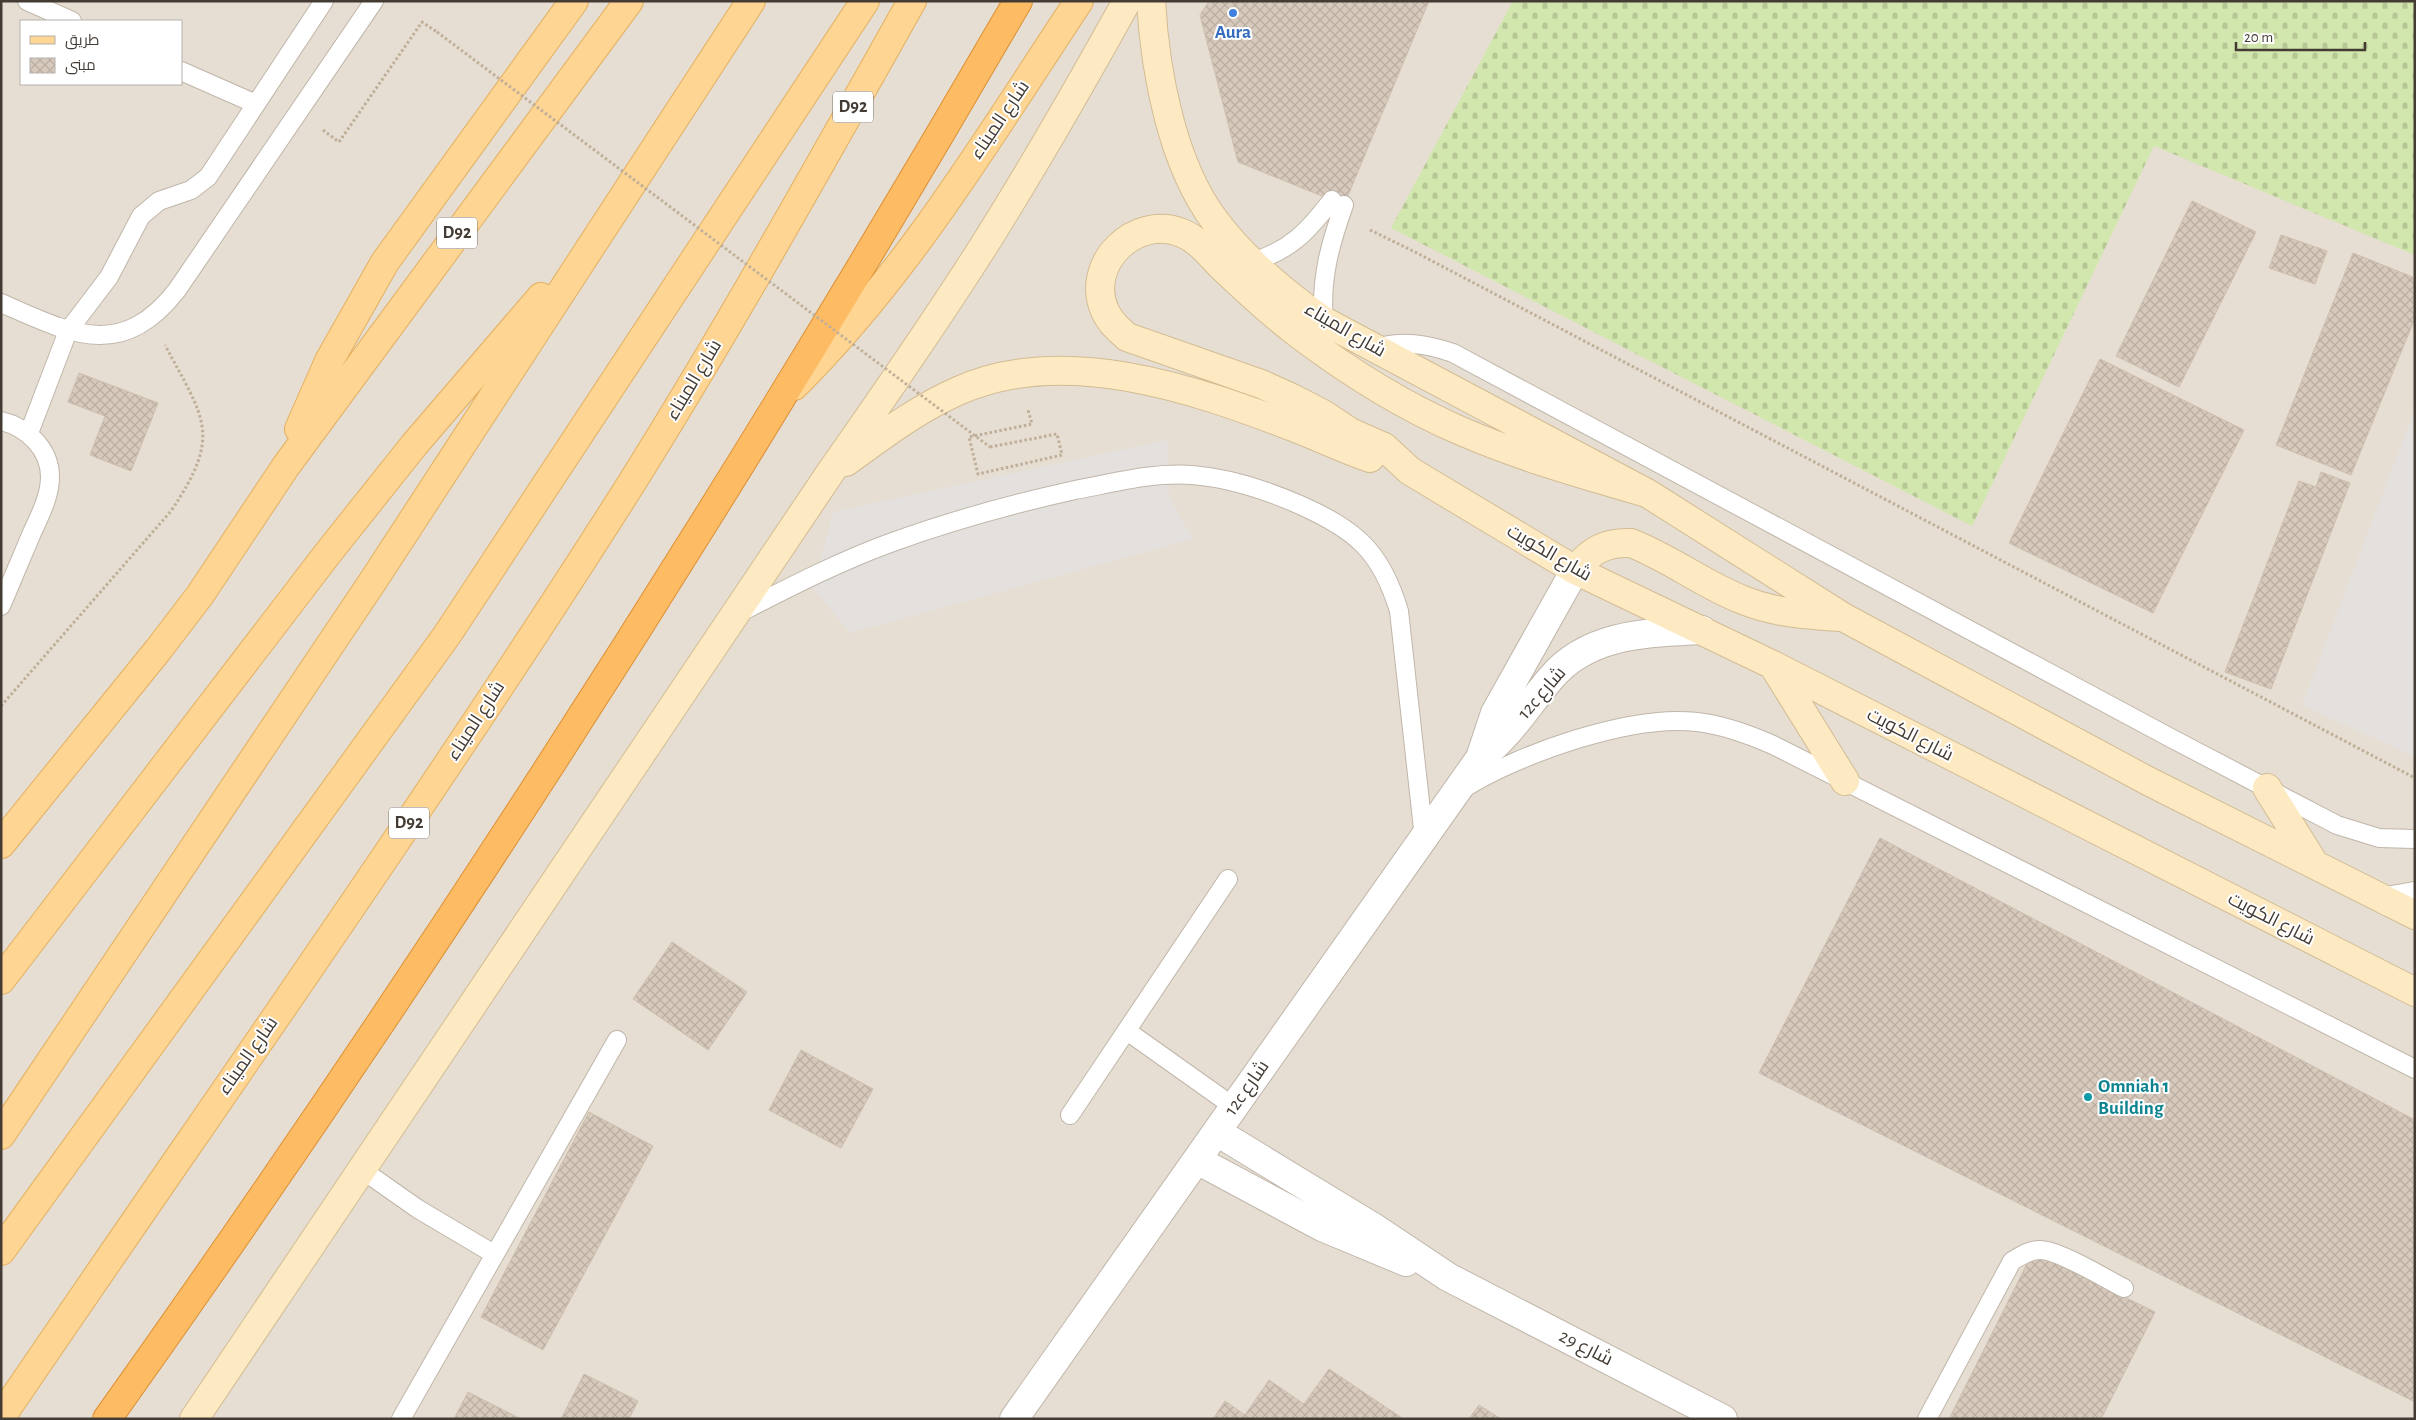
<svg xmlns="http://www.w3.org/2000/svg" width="2416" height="1420" font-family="'Alegreya Sans',Cairo,sans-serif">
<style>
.residential{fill:#e6ded2;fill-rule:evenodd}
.cemetery{fill:url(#cemetery-stones)}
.parking{fill:#e3e0dd}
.building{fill:url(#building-cross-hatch);stroke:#cebead}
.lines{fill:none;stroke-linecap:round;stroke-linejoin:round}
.lane-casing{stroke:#c0b6aa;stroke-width:20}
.street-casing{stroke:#c0b6aa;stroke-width:30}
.secondary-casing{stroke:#d2bc94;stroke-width:30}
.primary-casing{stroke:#e3b061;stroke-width:30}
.highway-casing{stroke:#dd8f34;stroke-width:30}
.path{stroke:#bfae98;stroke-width:3;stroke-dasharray:2.5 2.5;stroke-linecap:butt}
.lane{stroke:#fff;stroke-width:18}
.street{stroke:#fff;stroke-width:28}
.secondary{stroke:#feeac2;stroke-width:28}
.primary{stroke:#fed592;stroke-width:28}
.highway{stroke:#fdbc64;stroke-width:28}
.path-bridge{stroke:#bfae98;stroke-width:3;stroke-dasharray:2.5 2.5;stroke-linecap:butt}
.shop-dot{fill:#3f7fe0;stroke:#fff;stroke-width:2}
.culture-dot{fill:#0f9aa8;stroke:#fff;stroke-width:2}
.labels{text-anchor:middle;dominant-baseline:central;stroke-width:4;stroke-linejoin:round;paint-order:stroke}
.shield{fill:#fff;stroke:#7c7671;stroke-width:1}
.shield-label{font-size:18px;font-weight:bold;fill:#443c34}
.shop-label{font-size:19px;font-weight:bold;fill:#366cbe;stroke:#fff}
.street-label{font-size:19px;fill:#443c34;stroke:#fff}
.culture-label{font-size:19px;font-weight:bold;fill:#0d838f;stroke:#fff;text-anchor:start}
</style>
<defs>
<pattern id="cemetery-stones" width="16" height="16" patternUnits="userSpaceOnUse" patternTransform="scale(1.25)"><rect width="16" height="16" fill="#d2e7ad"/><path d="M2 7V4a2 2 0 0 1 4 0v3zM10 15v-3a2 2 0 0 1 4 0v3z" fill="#b6c795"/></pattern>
<pattern id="building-cross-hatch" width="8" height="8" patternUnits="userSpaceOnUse" patternTransform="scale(1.25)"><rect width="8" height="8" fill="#d7cabd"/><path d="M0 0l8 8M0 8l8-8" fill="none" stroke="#baaea3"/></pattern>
</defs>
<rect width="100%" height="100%" fill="#f2ede4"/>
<path class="residential" d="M1,1h2414v1418h-2414zM21,21h160v63h-160z"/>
<path class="cemetery" d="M1513,1h902v254l-261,-109 -182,380 -581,-298z"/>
<path class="parking" d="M2415,409v348l-113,-52z
M1167,440l2,57 24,42 -343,94 -37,-45 20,-76z"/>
<path class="building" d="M1209,1h220l-85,204 -106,-43 -38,-147z
M2192,201l64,31 -77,155 -63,-31z
M2281,235l46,16 -12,33 -46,-16z
M2353,253l62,25v40l-64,157 -75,-30z
M2100,359l144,71 -91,183 -144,-70z
M79,373l79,30 -27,68 -41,-16 15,-39 -37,-14z
M2321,472l29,11 -79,206 -46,-17 74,-191 17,6z
M1880,838l535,282v282l-656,-329z
M672,942l75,50 -39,58 -75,-51z
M801,1050l72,39 -32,59 -72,-38z
M589,1112l64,34 -110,204 -62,-33z
M2033,1252l122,60 -54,107h-152z
M1329,1369l73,49 -189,1 12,-18 20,14 24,-35 35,24z
M584,1374l54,27 -9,18h-68z
M468,1392l53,27h-67z
M1479,1405l22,14h-32z"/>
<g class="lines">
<g class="lane-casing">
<path id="lane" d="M27,1l45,20
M181,71l75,33
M1252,262c39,-12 56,-31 80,-62
M1,303c69,30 120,59 176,-13l197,-289
M1324,321c-4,-41 6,-77 20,-116
M1375,348c27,-8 52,-4 78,5l714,383 170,89 42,13 36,1
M1,421c26,6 49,28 49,56 0,20 -11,40 -19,58 -10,24 -20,47 -30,71
M29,433l39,-102 41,-54 32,-61 18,-15 32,-11 17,-13 116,-176
M739,613c49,-25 99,-51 151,-70 60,-22 122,-39 185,-53 38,-7 78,-18 117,-15 38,3 74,15 108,30 56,25 81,46 99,106l25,227
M1463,789c55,-35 168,-75 234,-67 27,3 51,12 76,23l642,324
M1127,1031l107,76
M1070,1115l158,-236
M361,1169l57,40 76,45
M401,1419l216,-379
M1927,1419l85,-158c9,-5 17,-11 28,-11 19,0 66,29 84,38"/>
</g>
<g class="street-casing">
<path id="street" d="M1480,758l15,-45 80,-143
M2387,901l28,-5
M1217,1132l156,95 75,50 275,142
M1197,1160l125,67 84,35
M1014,1419l466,-661c30,-22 47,-52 71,-80 38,-45 97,-45 151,-48"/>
</g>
<g class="secondary-casing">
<path id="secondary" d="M1151,1c4,71 21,163 64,220 30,40 69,72 109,100l323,172 196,124 305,164 267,134
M846,462c36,-26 71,-53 112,-71 104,-47 234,-3 335,36 26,10 51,22 77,31
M1647,493c-63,-18 -126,-36 -186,-62 -58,-25 -115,-61 -165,-99 -26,-20 -50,-42 -74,-65 -12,-12 -23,-27 -40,-34 -47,-19 -98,31 -77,78 5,11 13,18 22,26l134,47 31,14 31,16 27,18 34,15 26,24 165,99 198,95 642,327
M1575,570c16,-20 31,-28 56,-27 39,15 73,42 112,57 32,13 65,15 98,17
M1773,665l72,116
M2267,788l48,77
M194,1419l636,-946c52,-74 104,-149 153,-226 51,-81 98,-163 144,-246"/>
</g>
<g class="primary-casing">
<path id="primary" d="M794,386c114,-113 196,-251 285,-385
M299,429l30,-68 56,-99 189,-261
M1,844l157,-194 42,-55 86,-129 343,-465
M1,980l327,-427 86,-108 127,-148
M1,1135l372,-554 378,-580
M1,1251l446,-616 418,-634
M1,1417c211,-310 429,-616 630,-933 99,-158 190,-321 281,-483"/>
</g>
<g class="highway-casing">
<path id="highway" d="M107,1419c326,-458 629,-932 911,-1418"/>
</g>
<path class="path" d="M323,130l16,12 83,-120 15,10
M1370,230l45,22 1000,526
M990,447l67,-13 5,21 -84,19 -9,-37 63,-13 -4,-14
M1,706l170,-195c52,-77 33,-92 -6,-166"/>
<use href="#lane" class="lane"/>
<use href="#street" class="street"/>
<use href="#secondary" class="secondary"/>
<use href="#primary" class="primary"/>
<use href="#highway" class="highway"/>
<path class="path-bridge" d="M437,32l553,415"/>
</g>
<circle class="shop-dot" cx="1233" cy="13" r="5"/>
<circle class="culture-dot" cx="2088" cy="1097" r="5"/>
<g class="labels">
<g class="shield">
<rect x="833" y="91.5" width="40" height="31" rx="4"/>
<rect x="437" y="217.5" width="40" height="31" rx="4"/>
<rect x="389" y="807.5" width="40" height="31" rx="4"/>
</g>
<g class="shield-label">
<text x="853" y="107">D92</text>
<text x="457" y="233">D92</text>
<text x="409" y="823">D92</text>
</g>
<g class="shop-label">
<text x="1233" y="32">Aura</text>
</g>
<g class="street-label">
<text transform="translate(1000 120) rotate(-56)">شارع الميناء</text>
<text transform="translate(1345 330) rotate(30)">شارع الميناء</text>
<text transform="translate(694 380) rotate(-59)">شارع الميناء</text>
<text transform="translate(1549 553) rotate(30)">شارع الكويت</text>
<text transform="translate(1542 693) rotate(-49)">12c شارع</text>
<text transform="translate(476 721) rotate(-57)">شارع الميناء</text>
<text transform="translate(1910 735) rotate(27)">شارع الكويت</text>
<text transform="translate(2271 919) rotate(27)">شارع الكويت</text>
<text transform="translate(248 1056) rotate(-55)">شارع الميناء</text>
<text transform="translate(1247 1088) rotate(-55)">12c شارع</text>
<text transform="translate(1586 1348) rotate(27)">شارع 29</text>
</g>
<g class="culture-label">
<text x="2098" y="1086">Omniah 1<tspan x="2098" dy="22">Building</tspan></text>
</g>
</g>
<rect width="2416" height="1420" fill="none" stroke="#443c34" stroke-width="5"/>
<rect x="20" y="20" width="162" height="65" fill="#ffffff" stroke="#b4b1ae"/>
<rect x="30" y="36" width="25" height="8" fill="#fed592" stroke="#b4b1ae"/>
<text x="65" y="45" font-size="15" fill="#443c34">طريق</text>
<rect x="30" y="58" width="25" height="15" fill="url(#building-cross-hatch)" stroke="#b4b1ae"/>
<text x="65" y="70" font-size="15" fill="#443c34">مبنى</text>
<path d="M2236 42v8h129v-8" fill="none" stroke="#443c34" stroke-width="2.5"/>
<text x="2244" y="42" font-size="15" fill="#443c34" stroke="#ffffff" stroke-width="4" paint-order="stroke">20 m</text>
</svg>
